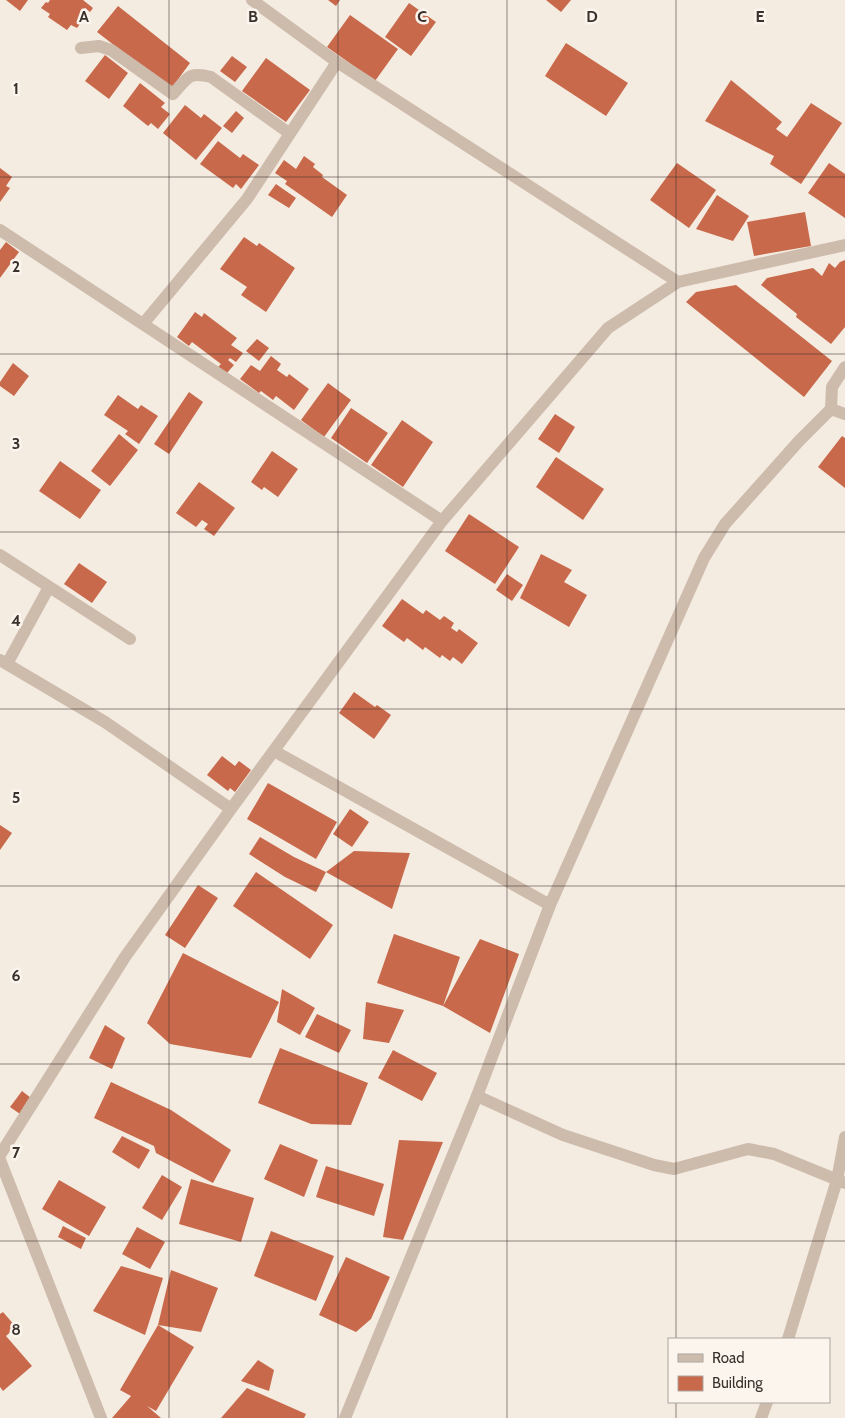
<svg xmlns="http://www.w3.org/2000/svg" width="845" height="1418" font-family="Cabin,sans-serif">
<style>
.building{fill:#c8694b}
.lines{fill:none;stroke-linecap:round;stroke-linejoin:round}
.service{stroke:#cdbbac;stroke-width:12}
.minor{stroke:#cdbbac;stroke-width:12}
.tertiary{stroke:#cdbbac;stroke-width:12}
.grid{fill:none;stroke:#3b302b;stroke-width:1;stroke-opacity:0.55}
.grid-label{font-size:16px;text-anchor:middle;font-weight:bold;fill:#3b302b;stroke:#fbf5ee;stroke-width:5;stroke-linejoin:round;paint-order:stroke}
</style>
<rect width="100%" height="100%" fill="#f4ebe1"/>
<path class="building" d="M6,0h22l-8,11z
M50,0h33l10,8 -3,4 -5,-4 -4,6 4,3 -8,11 -6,-3 -4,5 -19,-13 2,-3 -9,-6 5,-6 2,1z
M328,0h12l-4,6z
M546,0h25l-10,12z
M409,3l27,19 -25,34 -26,-19z
M118,6l72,57 -19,26 -74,-57z
M350,15l48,34 -23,32 -48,-34z
M566,43l62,40 -22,33 -61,-40z
M105,55l23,18 -19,26 -24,-18z
M232,56l15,11 -12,15 -15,-11z
M266,58l44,32 -24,32 -44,-31z
M731,80l51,42 -6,7 11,8 24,-34 31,20 -41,61 -31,-20 4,-8 -69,-35z
M140,83l25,20 -4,4 9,7 -12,15 -7,-6 -3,3 -25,-20z
M185,105l16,13 3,-4 18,14 -26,32 -33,-27z
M236,111l8,7 -12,15 -9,-7z
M218,141l22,17 3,-4 16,11 -18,24 -5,-5 -3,4 -33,-24z
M304,156l11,8 -2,3 10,8 -1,2 25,18 -15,22 -47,-33 2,-3 -12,-8 9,-13 12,9z
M677,163l39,27 -27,38 -39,-28z
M829,163l16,11v44l-37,-25z
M0,168l12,9 -6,9 4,2 -10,14z
M276,184l20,14 -7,10 -21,-13z
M717,195l32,21 -16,25 -37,-12z
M805,212l6,34 -57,10 -7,-34z
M244,237l13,9 2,-3 36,25 -29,44 -25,-17 6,-8 -27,-18z
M6,242l13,10 -19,26v-28z
M845,260v67l-14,17 -35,-27 1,-3 -36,-29 6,-7 46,-10 9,8 7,-13 6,5 5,-6z
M736,285l96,76 -28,36 -118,-95 10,-10z
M195,312l7,5 2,-4 33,25 -6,7 12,8 -7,9 -6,-4 -2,2 6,5 -7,8 -9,-6 3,-3 -29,-22 -3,4 -12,-9z
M257,339l12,9 -10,13 -13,-10z
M271,356l10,8 -4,6 10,7 2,-3 20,15 -15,21 -18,-14 -3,4 -12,-9 -2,2 -19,-14 11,-14 9,6z
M13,363l16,13 -15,20 -14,-10v-4z
M328,383l23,17 -27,37 -23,-17z
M189,392l14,10 -34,52 -15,-10z
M118,395l20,14 3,-4 17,11 -19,28 -14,-10 3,-3 -24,-16z
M351,408l37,25 -21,30 -36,-25z
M555,414l20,13 -16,26 -21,-14z
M402,420l31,22 -30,45 -32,-22z
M119,434l19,16 -28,36 -19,-15z
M842,436l3,2v50l-27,-21z
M272,451l26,18 -20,28 -14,-10 -2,3 -11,-8z
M556,457l48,32 -21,31 -47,-33z
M60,461l41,29 -21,29 -41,-28z
M199,482l36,26 -21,28 -10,-7 4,-5 -6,-4 -6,7 -20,-14z
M469,514l50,33 -24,37 -50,-33z
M541,554l31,16 -8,12 23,13 -18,32 -49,-29z
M79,563l28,19 -15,21 -28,-19z
M507,574l16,11 -11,16 -16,-11z
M402,599l21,15 3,-4 14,10 4,-4 10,7 -3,5 6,4 2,-3 19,14 -16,21 -9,-7 -3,4 -8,-6 -2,3 -15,-11 -2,3 -16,-12 -3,4 -22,-16z
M354,692l21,15 2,-2 14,10 -17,24 -35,-26z
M222,756l13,10 4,-5 12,9 -16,22 -5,-4 -2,3 -21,-16z
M268,783l69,39 -21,37 -69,-40z
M350,809l19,13 -17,25 -19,-13z
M0,825l12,8 -12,17z
M260,837l34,20 32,15 28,-21 56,2 -18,56 -66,-37 -10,20 -31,-15 -36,-23z
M256,872l77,53 -23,34 -77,-53z
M198,885l20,13 -33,50 -20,-13z
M394,934l66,23 -17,49 -66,-23z
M480,939l39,15 -29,79 -47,-27z
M183,953l96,49 -28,56 -81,-14 -23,-21z
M282,989l33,19 -15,27 -23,-13z
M366,1002l38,8 -15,33 -26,-4z
M317,1014l34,16 -12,23 -34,-16z
M105,1025l20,13 -13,31 -23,-11z
M280,1048l88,35 -17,42 -40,-1 -53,-21z
M393,1050l44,23 -15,28 -44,-23z
M111,1082l60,28 60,40 -18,33 -57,-30 -2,-7 -60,-28z
M22,1091l9,7 -11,16 -10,-7z
M122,1136l28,14 -11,19 -27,-17z
M399,1140l44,2 -40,98 -20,-3z
M280,1144l38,16 -14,37 -40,-18z
M326,1166l58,18 -10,32 -58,-19z
M162,1175l20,12 -20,33 -20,-12z
M191,1179l63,19 -13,44 -62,-18z
M59,1180l47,27 -17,29 -47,-27z
M63,1226l23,12 -5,11 -23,-12z
M137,1227l28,15 -15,27 -28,-15z
M271,1231l63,25 -18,45 -62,-25z
M346,1257l44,20 -19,42 -15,13 -37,-17z
M121,1266l42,12 -18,57 -52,-24z
M171,1270l47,18 -17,44 -43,-7z
M3,1312l13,15 -10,9 26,30 -29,25 -3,-4v-73z
M158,1325l36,22 -38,64 -9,-5 14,12h-49l19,-22 -11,-6z
M258,1360l16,10 -5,21 -28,-10z
M247,1388l59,26 -2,4h-83z"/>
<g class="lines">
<path class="service" d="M831,409l1,-22 13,-20
M477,1096l86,39 91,30 20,4 74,-20 26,5 71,29"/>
<path class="minor" d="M252,0l85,62 341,220
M81,48l18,-2 12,4 62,44c15,-16 15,-23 38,-17l78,56
M0,230l442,291
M143,324l104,-125 90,-137
M0,555l130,84
M0,660l105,62 126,87
M7,664l42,-77
M274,751l276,154
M0,1155l125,-198 106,-148 211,-288 166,-193 70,-46 167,-37
M345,1418l132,-322 73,-191 154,-347 21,-34 74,-83 32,-32 14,5"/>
<path class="tertiary" d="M0,1160l101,258
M788,1339l49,-159 8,-43
M761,1418l6,-16"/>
</g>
<path class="grid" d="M169,0v1418M338,0v1418M507,0v1418M676,0v1339M0,177h845M0,354h845M0,532h845M0,709h845M0,886h845M0,1064h845M0,1241h845M676,1402v16"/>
<g class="grid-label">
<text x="84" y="22">A</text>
<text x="253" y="22">B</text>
<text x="422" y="22">C</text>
<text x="592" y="22">D</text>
<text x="760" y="22">E</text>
<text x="16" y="94">1</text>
<text x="16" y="272">2</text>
<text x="16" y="449">3</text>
<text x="16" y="626">4</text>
<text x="16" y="803">5</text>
<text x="16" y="981">6</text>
<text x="16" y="1158">7</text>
<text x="16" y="1335">8</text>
</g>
<rect x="668" y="1338" width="162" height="65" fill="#fbf5ee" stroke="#aea6a0"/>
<rect x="678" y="1354" width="25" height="8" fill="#cdbbac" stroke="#aea6a0"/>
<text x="712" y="1363" font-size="15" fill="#3b302b">Road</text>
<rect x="678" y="1376" width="25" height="15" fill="#c8694b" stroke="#aea6a0"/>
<text x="712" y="1388" font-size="15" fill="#3b302b">Building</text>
</svg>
